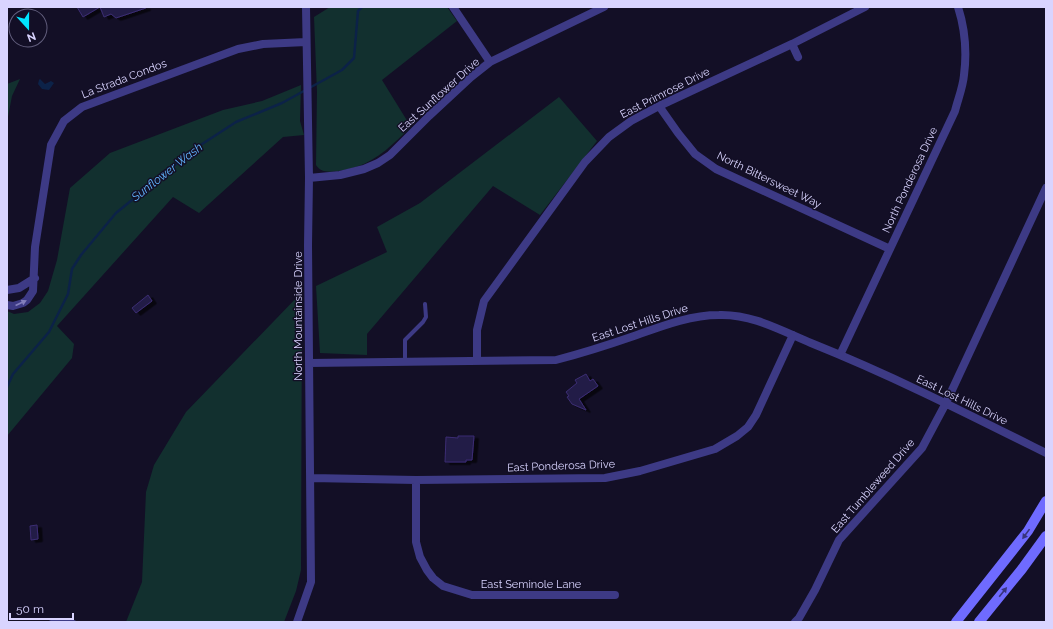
<svg xmlns="http://www.w3.org/2000/svg" width="1053" height="629" font-family="Raleway,sans-serif">
<style>
.green{fill:#12302f}
.water{fill:#0c2248}
.lines{fill:none;stroke-linecap:round;stroke-linejoin:round}
.stream{stroke:#0c2248;stroke-width:2.5}
.building{fill:#241b47;stroke:#3b2d73;filter:url(#shadow)}
.lane{stroke:#3d3a85;stroke-width:4}
.street{stroke:#3d3a85;stroke-width:8}
.secondary{stroke:#6f6bff;stroke-width:10}
.oneway{fill:#837fbc}
.oneway2{fill:#38347d}
.labels{text-anchor:middle;dominant-baseline:central;stroke-width:3;stroke-linejoin:round;paint-order:stroke}
.street-label{font-size:11px;fill:#d9d4ff;stroke:#130f26}
.water-label{font-size:12px;font-style:italic;fill:#62b6ff;stroke:#130f26}
</style>
<defs>
<filter id="shadow"><feDropShadow dx="4.5" dy="2.5" stdDeviation="0" flood-color="#0009"/></filter>
</defs>
<rect width="100%" height="100%" fill="#130f26"/>
<path class="green" d="M330,7h117l10,14 -75,59 29,47c-17,16 -33,33 -55,40 -6,2 -12,3 -18,4 -9,1 -17,2 -22,-6l1,-73 -3,-75z
M20,79l-8,17 -5,26v-38z
M301,85l-1,36 4,14 -21,2 -84,76 -26,-16 -116,129 17,18 -2,14 -65,78v-125l7,3 14,-2 12,-9 8,-12 9,-31 13,-72 40,-35 113,-43 39,-9z
M559,97l38,44 -57,74 -47,-29 -126,148v21l-47,-2 -4,-67 71,-34 -10,-25 43,-24z
M302,292l-1,278 -5,21 -12,31h-158l16,-40 4,-90 8,-27 32,-53z"/>
<path class="water" d="M40,79l5,5 6,-3 3,2 -5,7 -7,-1 -4,-5 1,-4z"/>
<g class="lines">
<path class="stream" d="M7,387l6,-13 36,-42 19,-38 4,-25 9,-14 35,-42 80,-65 40,-26 46,-19 60,-33 12,-12 4,-47 4,-4"/>
</g>
<path class="building" d="M77,7h69v1l-30,10 -5,-4 -7,3 -4,-10 -17,10z
M148,295l4,6 -16,12 -4,-5z
M586,374l4,7 3,-2 5,7 -19,13 7,11 -14,-6 -5,-7 2,-1 -3,-4 11,-9 -2,-3z
M458,436h16l-2,24h-6v2h-21l1,-25 12,1z
M37,525l1,14 -7,1 -1,-14z"/>
<g class="lines">
<path class="lane" d="M405,361v-21l18,-18 3,-5 -1,-13
M51,622h23"/>
<path class="street" d="M453,7l37,55
M792,44l6,13
M659,106l19,27 17,21 21,15 174,80
M309,178l31,-3 24,-6 14,-6 12,-8 39,-39 42,-39 19,-15 114,-55
M7,290l12,-2 16,-10
M7,305l6,1 10,-3 4,-3 6,-9 2,-44 16,-102 13,-24 18,-14 156,-58 25,-5 43,-2
M840,355l115,-244c3,-12 8,-24 9,-36 3,-23 1,-46 -6,-68
M477,360v-30l7,-29 101,-139 24,-25 22,-16 28,-15 133,-62 73,-37
M309,363l247,-3c27,-7 52,-15 78,-24 28,-10 56,-21 85,-21 33,-1 61,15 92,28 80,32 157,71 235,110
M311,478l105,2 189,-2 35,-7 75,-22 22,-13 11,-9 8,-12 37,-80
M416,480v62l4,15 7,13 6,8 10,8 29,9h143
M297,622l14,-40 -3,-337 1,-67 -3,-171
M795,622l4,-4 16,-28 24,-50 83,-92 24,-45 100,-215"/>
<path class="secondary" d="M956,622l72,-91 18,-30
M979,622l43,-53 24,-33"/>
</g>
<defs><path id="oneway-solid" d="M-6-.8H1V-3.2L6.5 0L1 3.2V.8H-6Z"/></defs>
<use class="oneway" href="#oneway-solid" transform="translate(21 303) rotate(-25)"/>
<g class="oneway2">
<use href="#oneway-solid" transform="translate(1026 534) rotate(126)"/>
<use href="#oneway-solid" transform="translate(1003 592) rotate(-51)"/>
</g>
<g class="labels">
<g class="street-label">
<text transform="translate(124 79) rotate(-21)">La Strada Condos</text>
<text transform="translate(665 93) rotate(-27)">East Primrose Drive</text>
<text transform="translate(439 95) rotate(-42)">East Sunflower Drive</text>
<text transform="translate(769 180) rotate(26)">North Bittersweet Way</text>
<text transform="translate(910 180) rotate(-65)">North Ponderosa Drive</text>
<text transform="translate(298 316) rotate(-90)">North Mountainside Drive</text>
<text transform="translate(640 323) rotate(-18)">East Lost Hills Drive</text>
<text transform="translate(962 400) rotate(26)">East Lost Hills Drive</text>
<text transform="translate(561 466) rotate(-2)">East Ponderosa Drive</text>
<text transform="translate(873 486) rotate(-49)">East Tumbleweed Drive</text>
<text x="531" y="584">East Seminole Lane</text>
</g>
<g class="water-label">
<text transform="translate(167 172) rotate(-38)">Sunflower Wash</text>
</g>
</g>
<rect width="1053" height="629" fill="none" stroke="#d9d4ff" stroke-width="16"/>
<g transform="translate(28 28) rotate(159)"><circle r="19" fill="#130f26" stroke="#625e7d"/>
<path d="M0-3L7 15L0 10L-7 15Z" fill="#00e5ff"/>
<text y="-6" font-size="11" font-weight="bold" text-anchor="middle" fill="#d9d4ff">N</text>
</g>
<path d="M10 613v6h63v-6" fill="none" stroke="#d9d4ff" stroke-width="2"/>
<text x="16" y="613" font-size="12" fill="#d9d4ff" stroke="#130f26" stroke-width="3" paint-order="stroke">50 m</text>
</svg>
